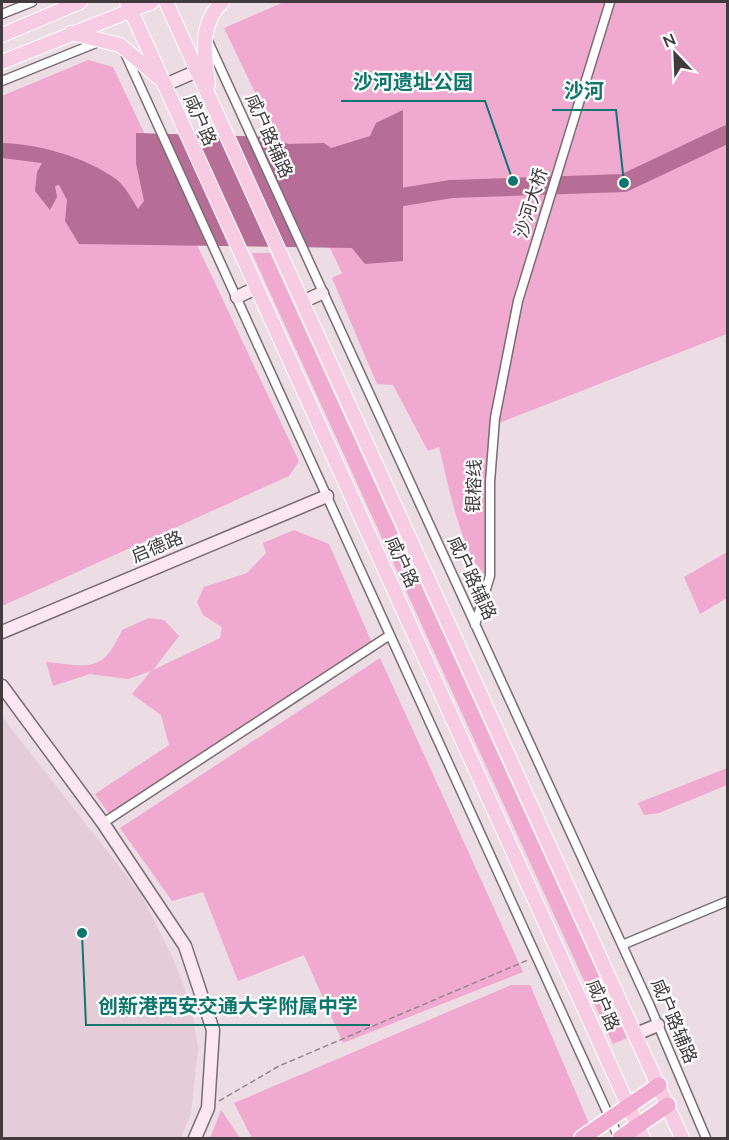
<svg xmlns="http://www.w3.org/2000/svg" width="729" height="1140" font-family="'Nunito Sans','Noto Sans SC',sans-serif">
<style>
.built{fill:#e4cdd9}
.green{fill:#f0a9cf}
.water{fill:#b66d96}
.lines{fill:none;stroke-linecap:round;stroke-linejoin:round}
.river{stroke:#b66d96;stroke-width:18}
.street-casing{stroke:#796c72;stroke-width:11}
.secondary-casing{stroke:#796c72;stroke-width:15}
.primary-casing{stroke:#fff;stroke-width:16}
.highway-casing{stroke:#fff;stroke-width:18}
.path{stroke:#93888d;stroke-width:1.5;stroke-dasharray:6 3;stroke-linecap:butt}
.street{stroke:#fff;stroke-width:8}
.secondary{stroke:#fbe6f1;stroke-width:12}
.primary{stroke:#f7cce3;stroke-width:14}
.highway{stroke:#f1aad0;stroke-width:15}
.labels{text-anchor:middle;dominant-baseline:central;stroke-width:4.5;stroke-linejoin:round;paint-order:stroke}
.street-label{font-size:18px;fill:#413b3e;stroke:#fff}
.leader{fill:none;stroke:#0f766e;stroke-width:2}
.callout-dot{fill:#0f766e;stroke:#fff;stroke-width:2}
.callout-label{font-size:20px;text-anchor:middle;font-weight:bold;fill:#0f766e;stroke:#fff;stroke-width:4.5;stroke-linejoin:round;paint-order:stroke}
</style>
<rect width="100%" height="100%" fill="#ecdce4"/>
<path class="built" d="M2,717l139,177 32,64 18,47 7,43 -7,65 -10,25h-179z"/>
<path class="green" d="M284,2h443v332l-233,91 -7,151c-25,-17 -40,-98 -48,-129l-11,4 -35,-66 -16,-1 -45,-106 10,-5 -118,-245z
M88,60l25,7 186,394 -10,15 -287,130v-510z
M252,253h18l357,785 -14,6z
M294,530l35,14 46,106 -261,171 -19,-27 74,-49 -8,-30 -29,-21 19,-23 -23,8 -38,-5 -37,12 -7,-24c44,4 56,12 76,-32l27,-12 15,2 15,16 -26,34 67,-32 2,-11 -19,-12 -6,-13 7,-15 43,-14 19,-20 -3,-10z
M727,552v46l-27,16 -16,-37z
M380,658l143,314 -180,71 -39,-88 -66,26 -35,-89 -31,9 -52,-73z
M727,768v17l-68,28 -15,2 -6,-12z
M511,985h19l60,141 -18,12h-320l-18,-35z
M221,1110l19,28h-30z"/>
<path class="water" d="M403,110v151l-38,3 -13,-16 -273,-4 -14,-23 2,-21 -8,-15 -4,1 2,11 -7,13 -15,-19 2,-19 5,-9 -40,-5v-15c37,1 83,14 114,36 9,7 16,20 22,30l6,-8 -8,-38v-30l136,4 16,7 36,-1 7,5 39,-12 6,-13z"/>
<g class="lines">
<path class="river" d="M378,201l73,-12 173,-6 104,-49"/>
<g class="street-casing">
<path id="street" d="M2,14l30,-12
M207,39l443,967 56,132
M125,53l494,1085
M2,81l99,-40
M475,625l15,-49v-94l5,-64 23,-117 92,-299
M103,823l287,-188
M622,945l106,-44"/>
</g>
<g class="secondary-casing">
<path id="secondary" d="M165,85l32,-14
M237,297l19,-9
M302,302l20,-9
M2,632l325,-136
M2,686l101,137 82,123 28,84 -5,78 -13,30
M636,1034l22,-9"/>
</g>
<g class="primary-casing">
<path id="primary" d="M127,2l516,1136
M166,2l516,1136
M71,33l49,12 38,32
M2,35l78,-33
M2,62l150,-60
M208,84c-3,-31 -10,-58 14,-82"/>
</g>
<g class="highway-casing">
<path id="highway" d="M582,1138l77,-53
M620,1138l48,-33"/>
</g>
<path class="path" d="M219,1101l60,-35 249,-106"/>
<use href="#street" class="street"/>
<use href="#secondary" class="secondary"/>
<use href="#primary" class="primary"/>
<use href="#highway" class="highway"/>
</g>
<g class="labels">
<g class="street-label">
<text transform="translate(200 120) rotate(66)">咸户路</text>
<text transform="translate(269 136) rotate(66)">咸户路辅路</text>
<text transform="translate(531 203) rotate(-73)">沙河大桥</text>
<text transform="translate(474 486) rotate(-88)">银榕线</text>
<text transform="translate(157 547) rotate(-23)">启德路</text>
<text transform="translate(402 562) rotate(65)">咸户路</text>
<text transform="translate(472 578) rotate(65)">咸户路辅路</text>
<text transform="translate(603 1005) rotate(66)">咸户路</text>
<text transform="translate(674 1021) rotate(67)">咸户路辅路</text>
</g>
</g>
<path class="leader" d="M513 181L485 101H341M624 183L616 110H552M82 933L86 1025H370"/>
<g class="callout-dot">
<circle cx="513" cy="181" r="6"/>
<circle cx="624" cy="183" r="6"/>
<circle cx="82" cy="933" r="6"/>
</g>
<g class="callout-label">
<text x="413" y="89">沙河遗址公园</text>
<text x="584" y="98">沙河</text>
<text x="228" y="1013">创新港西安交通大学附属中学</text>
</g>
<rect width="729" height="1140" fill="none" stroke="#413b3e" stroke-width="6"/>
<g transform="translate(675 54) rotate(337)" stroke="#ffffff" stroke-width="4.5" paint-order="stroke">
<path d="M0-4.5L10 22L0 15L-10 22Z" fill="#413b3e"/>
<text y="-9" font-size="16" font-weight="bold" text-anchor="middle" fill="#413b3e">N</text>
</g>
</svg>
